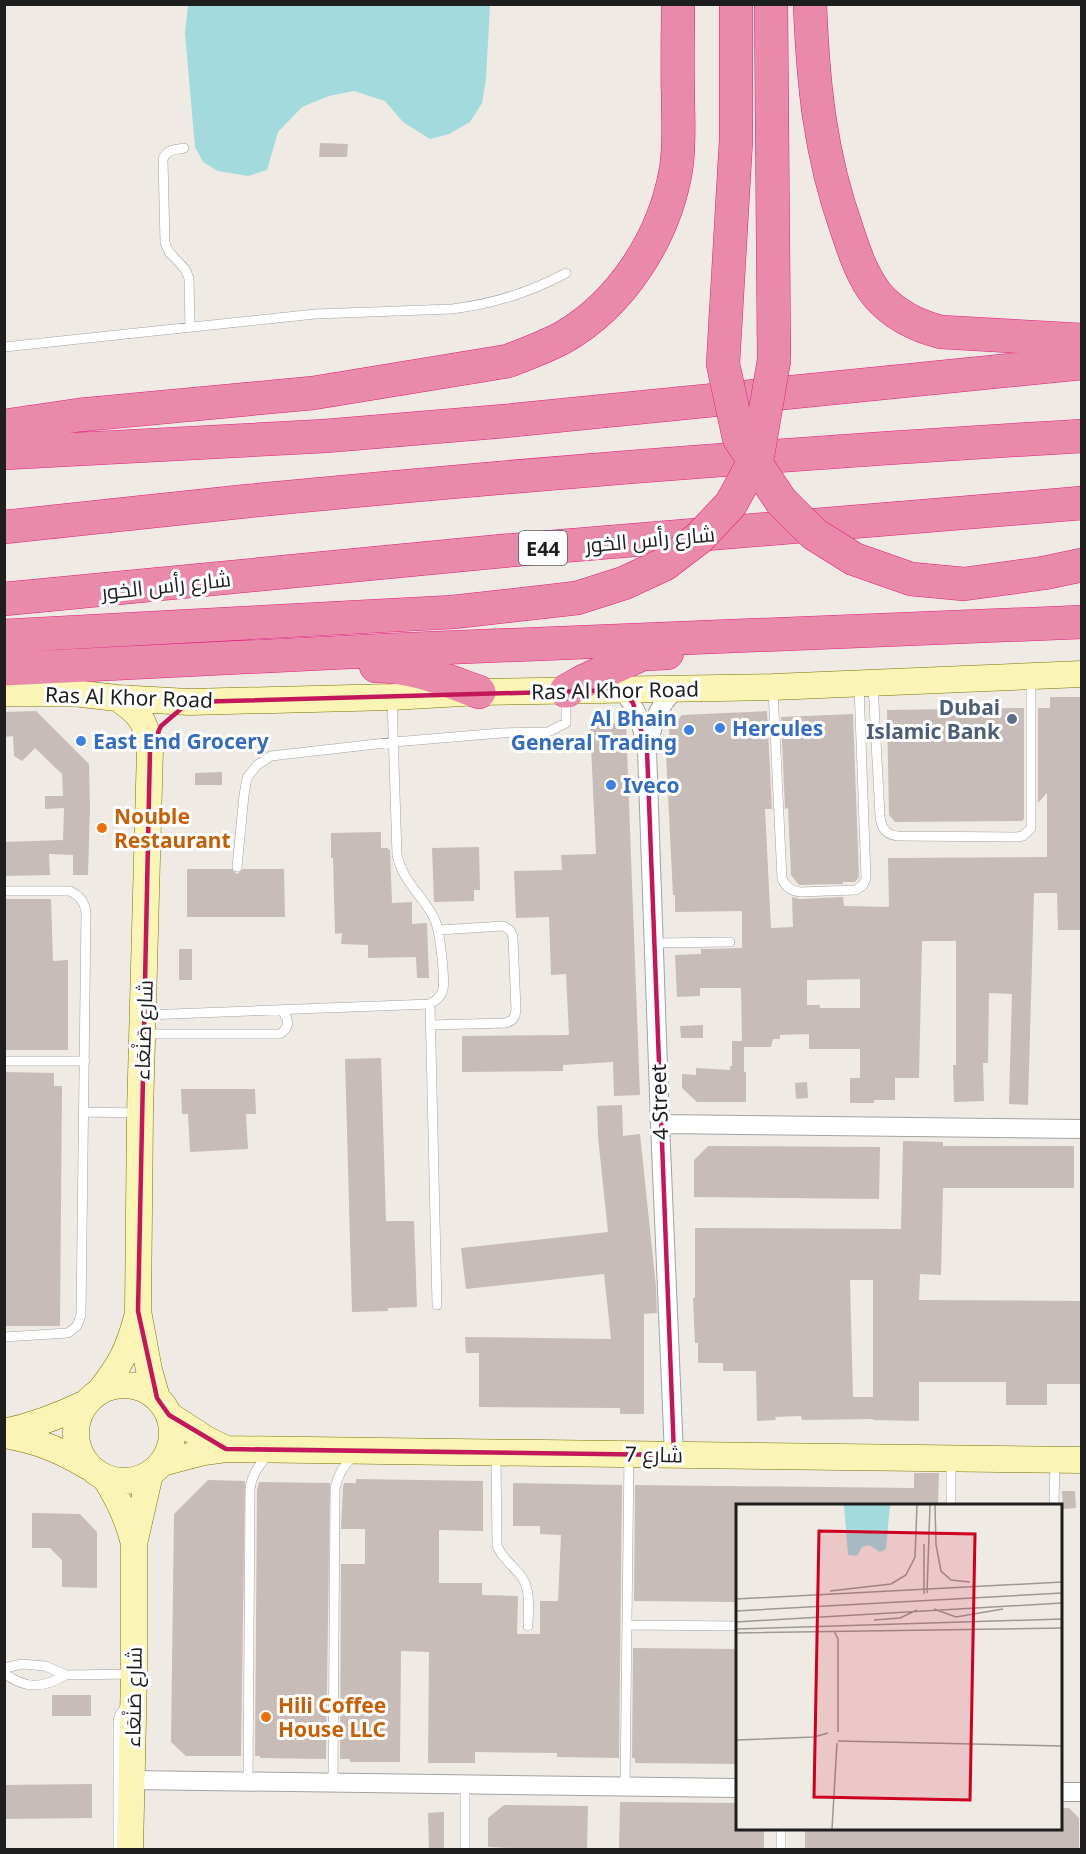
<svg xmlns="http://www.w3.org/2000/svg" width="1086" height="1854" font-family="'Noto Sans',Cairo,sans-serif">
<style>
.water{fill:#a3dade}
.building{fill:#c7bcb7;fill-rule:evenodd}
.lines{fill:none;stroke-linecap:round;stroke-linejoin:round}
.lane-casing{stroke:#a2a2a2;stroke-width:10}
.street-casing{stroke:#a2a2a2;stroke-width:20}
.secondary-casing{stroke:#797402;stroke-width:27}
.highway-casing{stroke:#df1f7e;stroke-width:34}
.lane{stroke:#fff;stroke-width:9}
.street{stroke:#fff;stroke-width:18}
.secondary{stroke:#fbf4b7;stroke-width:26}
.highway{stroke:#e98aaa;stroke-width:33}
.highway-bridge-casing{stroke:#df1f7e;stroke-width:34;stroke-linecap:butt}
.highway-bridge{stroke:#e98aaa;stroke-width:33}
.marked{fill:none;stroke:#c2185b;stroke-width:4.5;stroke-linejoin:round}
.service-dot{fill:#5c6f8a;stroke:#fff;stroke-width:2}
.shop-dot{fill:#3f7fe0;stroke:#fff;stroke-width:2}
.food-dot{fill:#e8710a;stroke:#fff;stroke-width:2}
.labels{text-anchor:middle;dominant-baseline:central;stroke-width:6;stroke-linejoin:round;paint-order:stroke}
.shield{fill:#fff;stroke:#626262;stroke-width:1.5}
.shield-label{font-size:20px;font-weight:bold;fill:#1e1e1e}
.street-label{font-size:21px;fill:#1e1e1e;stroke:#fff}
.service-label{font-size:21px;font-weight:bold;fill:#4e5e75;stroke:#fff;text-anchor:end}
.shop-label{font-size:21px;font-weight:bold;fill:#366cbe;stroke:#fff;text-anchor:start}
.food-label{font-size:21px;font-weight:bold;fill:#c56008;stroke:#fff;text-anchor:start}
.inset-road{fill:none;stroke:#9c9895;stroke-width:1.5}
.view{fill:#cd001f;fill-opacity:0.15;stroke:#cd001f;stroke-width:3}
.inset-edge{fill:none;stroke:#1e1e1e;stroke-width:3}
</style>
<rect width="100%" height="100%" fill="#f0eae4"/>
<path class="water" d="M188,5h302l-4,74 -4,24 -12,19 -21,12 -19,5 -27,-17 -18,-21 -31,-10 -25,5 -27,11 -24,25 -11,38 -19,6 -30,-5 -15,-9 -8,-15 -10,-114z"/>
<path class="building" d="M320,143l28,1 -1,13h-28z
M1050,697h32v233h-24l-1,-37h-23l-6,212 -19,-1 3,-110 -23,-1 -1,70h-5l1,38 -30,1 -1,-37h3v-124h-34l-3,137h-24v22h-21v3h-24v-25h10v-29h-51v-15l-29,1v4h-7l-2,8h-27v25h2v30h-49l-15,-14v-14l14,1v-7l34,2v-4h2v-25h10l-1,-53h-41v8l-23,1 -2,-42 26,-1v-5l41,-1v-37l-67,1v-17h-2l-7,-142h4l-1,-24 13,-14 85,-4 5,98h-7l6,119 22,-1 -1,-30 8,2 43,-2 1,9 45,1 -1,-49 159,-1v-64l-9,10v-95h12zM860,979v29h-40v-3h-13v-25z
M1024,708v111l-2,2 -127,1 -6,-7 -2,-105z
M36,711l53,53 1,43 -2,68h-15v-20l-24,-1 1,21 -46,1v-34l59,-2 1,-32 -19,1v-13h18l-1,-22 -27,-26 -13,13 -8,-5 -1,-20 -9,1v-25z
M853,714l6,163 -4,5h-12v2l-44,1 -8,-10 -3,-67 -3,1 -4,-92z
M626,723l14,372 -26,1 -1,-34 -50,3v6l-101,1v-36l107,-1 -3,-61 -15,1 -2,-58 -33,1 -2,-47 48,-1 -1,-15 35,-1 -6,-129z
M222,772v13h-27v-12z
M381,832v16h7v2l2,-1 2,54 20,-1v22l15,-1 2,55h-12l-1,-21 -48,1v-13l-27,-1 1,-11 -7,1 -2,-76h-2v-25z
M479,847l1,43h-6v11l-40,1 -2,-54z
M187,869h44l6,5 6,-5h41l1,48h-98z
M4,899h47l2,62 15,-1v90h-64z
M179,949h13v31h-13z
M703,1025v13h-22l-1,-12z
M381,1058l5,163h28l3,86 -29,1v3l-36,1 -7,-253z
M4,1072l50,1v13h8l-2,240h-56z
M807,1082l1,16 -12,1 -1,-16z
M181,1089h74l1,25h-10l2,35 -58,3 -2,-38h-6z
M622,1105l1,31 17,-2 16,153 1,26 -13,1v100h-24v-6l-141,-1v-54h-13l-1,-16 146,2 -7,-65 -138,15 -5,-41 147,-16 -10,-95 -1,-31z
M903,1141l40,1v4h131v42h-131l-2,87 -21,-1 -1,26 163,1v83h-35v21h-41v-23h-87v39l-46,-1v-1l-71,1 -1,-4 -26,1 1,3 -19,1 -1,-50h-33v-8h-25v-20h-3l-2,-45h2v-70l206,1zM850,1280h23v117h-20z
M708,1146l172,1 -1,52 -185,-2v-37z
M914,1473h25l-1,33h-200v96l-104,-1 1,-116 279,3z
M356,1479l127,2v50l-44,-1v53h43v12l36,1 -1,38h23v-33h18l3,-66 -21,-1v-8h-27v-43l109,2 -3,273 -62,-1v-4l-82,-1v11h-47l1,-111 -28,-1 -1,111h-50v-3h-10l1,-195h24v-35h-24l2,-43 1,-3h12z
M208,1480l37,1 -4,275h-55l-15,-14 3,-228z
M259,1482l71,1 -4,276 -66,-1v-2h-5l2,-266z
M1062,1491h13l1,17 -13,1z
M32,1513l48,1 17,18v56l-35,-1v-27l-12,-12h-18z
M633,1648l105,1v115l-103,-1v-5h-3z
M52,1695h39v21h-39z
M92,1784v34l-88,1v-34z
M620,1802l118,1v25h26v22h-145z
M504,1805l84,1 -1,44h-76v-2l-23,-1v-29z
M1060,1808h9l10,10v32h-274v-22h255z
M444,1812v38h-15l-1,-37z"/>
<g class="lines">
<g class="lane-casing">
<path id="lane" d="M184,148c-9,2 -17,1 -21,11l2,84 4,9 16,17 4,9 1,49
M4,347l311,-33 137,-5c41,-5 77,-16 114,-36
M873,684l7,132c1,12 6,19 18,20l119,1 6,-1 8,-8v-151
M773,690l9,189c4,8 9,12 18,13l56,-2 7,-5 3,-7 -7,-192
M237,867l7,-72 3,-17 10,-13 14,-9 123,-14 107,-9 47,-1 18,-9v-27
M4,891h66c10,5 14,10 16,21l-5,403 -4,11 -9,7 -64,4
M654,943l76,-1
M430,1004l7,301
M146,1015l284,-11c6,-4 11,-7 13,-14 2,-12 -3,-58 -8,-70 -11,-24 -32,-37 -38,-65l-5,-156
M431,1025l74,-2c8,-2 10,-5 11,-13l-3,-72c-1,-7 -4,-9 -10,-12l-64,4
M143,1034h137c11,-7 9,-15 1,-24
M4,1061h81
M84,1112l55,1
M496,1455l1,91c6,14 18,21 26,33 8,13 5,33 5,47
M951,1506v-46
M1054,1506l1,-44
M627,1625l111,1
M4,1668l18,-4 23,2 21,9 66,-1
M4,1673c22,17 39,15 62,2
M248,1782l2,-293c2,-15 9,-24 19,-35
M333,1783l2,-293c2,-15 9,-24 19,-35
M625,1786l4,-330
M118,1850v-127l1,-7 8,-12
M465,1850v-65
M781,1850v-22"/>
</g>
<g class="street-casing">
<path id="street" d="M622,690c16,19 20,36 25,60l13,374 14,331
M649,742c5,-23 9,-35 26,-52
M660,1124l422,5
M131,1780l607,8
M1060,1792h22"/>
</g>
<g class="secondary-casing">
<path id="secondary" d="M4,693h69l44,5 72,4 203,-5 87,-5 294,-5 309,-13
M117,698c23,15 29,23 33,51l-10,364 -2,198 11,59 8,28
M76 1433a48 48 0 1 1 96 0a48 48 0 1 1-96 0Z
M99,1392c21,-27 29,-41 38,-75
M169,1415l37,24 20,10
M4,1432c29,-6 55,-16 82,-29
M4,1435c35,6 56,15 85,32
M162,1463l42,-11 22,-3 856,11
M105,1478c13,20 22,39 28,62
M130,1850l4,-176v-130l16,-70"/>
</g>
<g class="highway-casing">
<path id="highway" d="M771,4l3,356
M810,4c3,80 10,150 37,226 8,24 15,46 31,66 17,19 39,30 63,36l141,8
M4,426l75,-11 234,-22 195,-32c18,-7 37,-14 54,-23 60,-34 103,-102 114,-169 4,-24 2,-49 2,-73 -1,-31 0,-61 0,-92
M4,453l321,-17 180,-15 577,-58
M4,527c82,-8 162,-18 244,-26 277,-27 555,-49 834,-65
M1044,573l38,-8
M4,599l498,-48 580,-48
M4,636l242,-13
M376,666c37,0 69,14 103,26
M4,669l385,-19 693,-28
M566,691l16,-9 60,-28 25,-1"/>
</g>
<use href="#lane" class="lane"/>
<use href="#street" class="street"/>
<use href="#secondary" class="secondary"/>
<use href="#highway" class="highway"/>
<g class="highway-bridge-casing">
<path id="highway-bridge" d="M736,4v136l-13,224 16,74 42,63 33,33 40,25 57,20 53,5 80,-11
M246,623l207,-11 124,-14 47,-15 41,-19 34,-26 32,-34 27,-50 16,-94"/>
</g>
<use href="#highway-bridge" class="highway-bridge"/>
</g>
<path class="marked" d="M622,690l11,13 14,47 27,705 -448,-6 -57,-34 -12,-17 -19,-87 12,-562 11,-23 28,-24z"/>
<circle class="service-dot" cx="1012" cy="719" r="6"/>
<g class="shop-dot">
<circle cx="720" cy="728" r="6"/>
<circle cx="689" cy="730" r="6"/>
<circle cx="81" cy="741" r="6"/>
<circle cx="611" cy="785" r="6"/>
</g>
<g class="food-dot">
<circle cx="102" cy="828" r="6"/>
<circle cx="266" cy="1717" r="6"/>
</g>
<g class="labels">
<rect class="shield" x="519" y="531" width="48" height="34" rx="4.5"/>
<g class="shield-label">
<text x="543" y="548">E44</text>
</g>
<g class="street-label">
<text transform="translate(650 539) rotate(-5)">شارع رأس الخور</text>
<text transform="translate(166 585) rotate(-6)">شارع رأس الخور</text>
<text transform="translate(615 690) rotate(-1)">Ras Al Khor Road</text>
<text transform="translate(129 697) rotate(2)">Ras Al Khor Road</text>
<text transform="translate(143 1030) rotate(-88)">شارع صَنْعَاء</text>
<text transform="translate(659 1102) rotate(-92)">4 Street</text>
<text transform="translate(654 1454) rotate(1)">شارع 7</text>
<text transform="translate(133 1697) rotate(-89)">شارع صَنْعَاء</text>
</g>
<g class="service-label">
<text x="1000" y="707">Dubai<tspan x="1000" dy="24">Islamic Bank</tspan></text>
</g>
<g class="shop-label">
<text x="677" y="718" text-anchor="end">Al Bhain<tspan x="677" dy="24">General Trading</tspan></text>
<text x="732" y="728">Hercules</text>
<text x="93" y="741">East End Grocery</text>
<text x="623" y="785">Iveco</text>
</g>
<g class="food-label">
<text x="114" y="816">Nouble<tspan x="114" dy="24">Restaurant</tspan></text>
<text x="278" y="1705">Hili Coffee<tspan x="278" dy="24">House LLC</tspan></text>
</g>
</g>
<g transform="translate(736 1504)">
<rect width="326" height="326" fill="#f0eae4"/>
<path d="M108,1h46l-4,44 -6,3 -11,-7 -7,2 -5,9 -9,-1z" fill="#a3dade"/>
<path class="inset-road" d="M199,1l1,40 5,26 10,9 19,2M94,87l61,-7 15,-9 9,-18 2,-52M191,89l3,-88M188,90v-50M0,95l326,-17M198,105l22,8 47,-8M0,107l326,-18M138,116l26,-2 17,-8M0,118l326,-19M0,125l326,-10M98,127l4,8v93M0,129l326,-5M0,236l78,-3 14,-4M102,237l224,5M96,325l5,-86"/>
<path class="view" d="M83,27l156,3 -5,266 -156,-3z"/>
<rect width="326" height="326" class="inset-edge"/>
</g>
<rect width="1086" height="1854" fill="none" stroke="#1e1e1e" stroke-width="12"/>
</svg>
